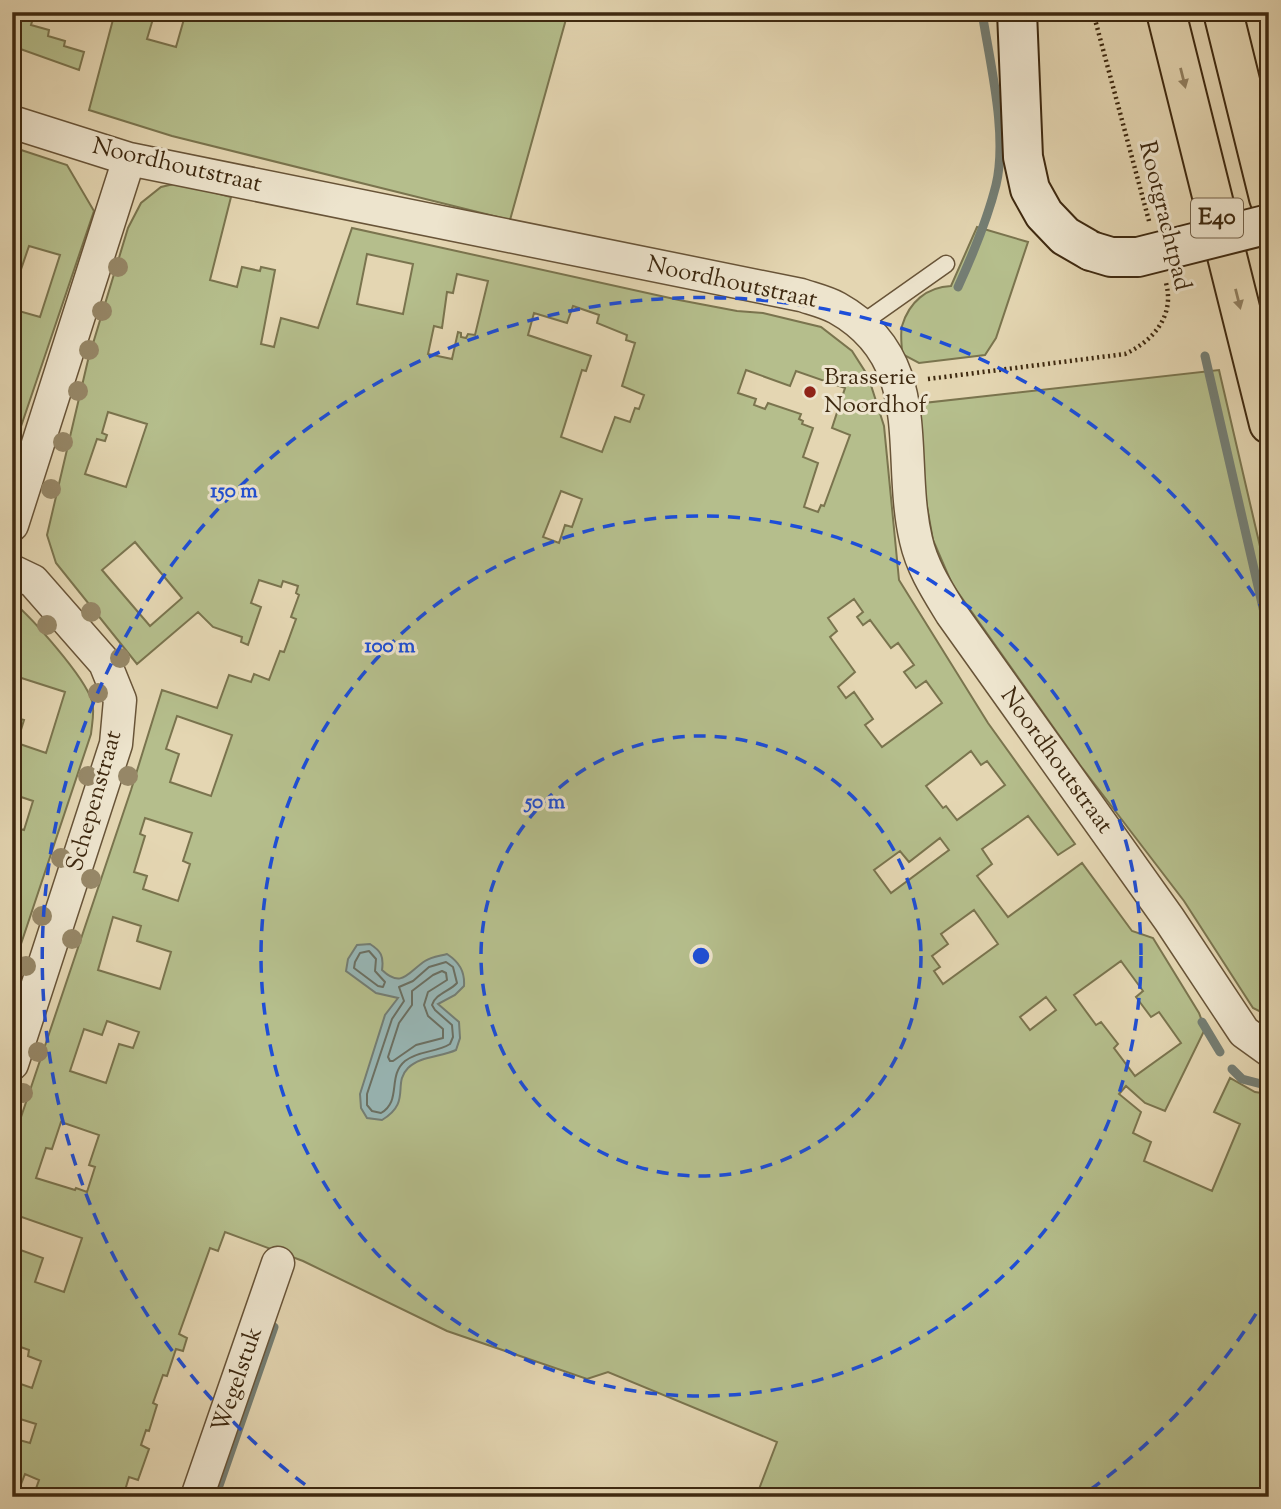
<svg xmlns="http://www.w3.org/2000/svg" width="1281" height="1509" font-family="'Sorts Mill Goudy',serif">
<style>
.green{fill:#b5be8c;stroke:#7a744e;stroke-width:2;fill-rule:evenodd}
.water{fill:#98b7b6;stroke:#747e74;stroke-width:2}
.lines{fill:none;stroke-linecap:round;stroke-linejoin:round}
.shore{stroke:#6b7063;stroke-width:2}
.stream{stroke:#747e74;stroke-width:9}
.lane-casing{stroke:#685438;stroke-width:19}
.street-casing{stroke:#685438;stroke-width:35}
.secondary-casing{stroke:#3e2910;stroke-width:42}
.highway-casing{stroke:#3e2910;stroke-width:42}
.path{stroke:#3e2910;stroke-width:4.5;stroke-dasharray:2 3.5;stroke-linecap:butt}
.lane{stroke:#ede4cd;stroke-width:16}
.street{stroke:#ede4cd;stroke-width:32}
.secondary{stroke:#ede4cd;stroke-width:38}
.highway{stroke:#e4d6b2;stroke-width:38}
.secondary-bridge-casing{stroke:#3e2910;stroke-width:42;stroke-linecap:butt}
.secondary-bridge{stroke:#ede4cd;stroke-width:38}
.tree{fill:#968767}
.oneway{fill:#918061}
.ring{fill:none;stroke:#1d4ed8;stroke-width:3.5;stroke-dasharray:12 9}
.poi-dot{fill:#8f2418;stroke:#ede4cd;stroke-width:2.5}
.labels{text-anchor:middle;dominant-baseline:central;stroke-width:6;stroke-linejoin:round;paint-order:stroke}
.shield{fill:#ede4cd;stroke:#726149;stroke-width:2}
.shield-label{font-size:23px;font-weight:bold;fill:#3e2910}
.street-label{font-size:24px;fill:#3e2910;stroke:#ede4cd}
.poi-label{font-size:24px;fill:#3e2910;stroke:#ede4cd;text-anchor:start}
.centre{fill:#1d4ed8;stroke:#ede4cd;stroke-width:3.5}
.ring-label{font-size:21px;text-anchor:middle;font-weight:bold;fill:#1d4ed8;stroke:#ede4cd;stroke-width:6;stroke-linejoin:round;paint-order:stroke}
</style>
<rect width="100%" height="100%" fill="#e4d6b2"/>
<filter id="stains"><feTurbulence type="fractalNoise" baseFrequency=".00286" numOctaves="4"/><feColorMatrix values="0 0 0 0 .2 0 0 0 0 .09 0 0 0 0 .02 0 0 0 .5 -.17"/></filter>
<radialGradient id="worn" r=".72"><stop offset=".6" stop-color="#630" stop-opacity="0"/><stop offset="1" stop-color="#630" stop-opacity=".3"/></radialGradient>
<path class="green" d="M12,12h23l-4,13 18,5 -1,6 17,5 -1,5 20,6 -5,18 -67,-24z
M115,12h40l-8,27 29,8 10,-35h382l-58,208 -338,-84 -83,-26z
M12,147l55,18 27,46 -82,242v-144l28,8 20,-62 -31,-9 -13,38 -4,-1z
M178,183l53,14 -21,83 27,7 5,-20 18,4 1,-4 14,3 -14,74 13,3 7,-29 37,10 34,-100 327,72 58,11 26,2 58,14 31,24 16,25 16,50 15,154 89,143 87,121 -17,11 -30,-39 -46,33 10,15 -15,12 31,41 74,-54 50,68 21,7 46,75 6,16 -40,82 -20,-8 -19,-17 -7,8 22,18 -8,21 18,9 -7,19 68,30 28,-67 -26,-12 16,-34 25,14 14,2v403h-513l21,-55 -169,-70 -21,7 -140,-48 -144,-70 -78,-29 -7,19 -8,-3 -31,86 8,4 -4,13 -7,-2 -9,27 -4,-1 -10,28 4,2 -8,26 -3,-1 -5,15 8,4 -11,31 -9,-3 -6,20h-90l6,-17 -14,-6 -9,23h-4v-59l18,5 6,-19 -19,-6 -5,14v-51l20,7 9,-27 -13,-5 1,-6 -14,-5 -3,6v-104l31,11 -8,24 29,10 18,-54 -66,-23 -4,10v-79l5,-17 114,-339 31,-100 55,18 12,-33 22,7 3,-8 15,6 11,-29 4,1 12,-33 -5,-2 8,-22 -3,-2 2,-7 -15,-5 -2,6 -22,-7 -8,23 10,4 -13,38 -7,-3 1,-5 -29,-10 -15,-15 -61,52 -81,-101 -9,-28 41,-175 40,-132 13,-25 20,-16zM367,254l46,10 -10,50 -46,-10zM457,274l31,7 -13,54 -7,-1 -2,4 -5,-1v-4l-3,-1 -6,27 -24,-5 6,-28 8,2 5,-36 6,1zM573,306l26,9 -2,8 30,12 -1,5 9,3 -13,43 22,9 -5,14 -4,-1 -5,14 -15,-5 -13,35 -41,-15 21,-67 4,1 5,-15 -63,-21 6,-22 33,10zM746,370l44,16 6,-15 49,17 -13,40 18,7 -26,71 -3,-1 -3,7 -14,-5 14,-44 -15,-6 10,-29 -11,-4 1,-3 -4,-2 2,-5 -33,-11 -3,6 -11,-4 2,-6 -18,-6zM108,412l39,12 -21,63 -41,-13 12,-35 8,2 2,-6 -5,-2zM561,491l21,8 -10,28 -7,-2 -6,18 -16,-6zM135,542l47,56 -32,28 -48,-56zM854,599l9,13 -6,5 6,8 7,-5 21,28 7,-5 16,22 -10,7 12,16 10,-7 16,22 -60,44 -17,-22 8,-6 -19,-27 -8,6 -8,-11 17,-15 -25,-35 7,-6 -9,-13zM177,716l55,19 -21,61 -41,-14 9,-28 -13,-5zM971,751l10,14 6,-4 18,24 -48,35 -11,-14 -3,2 -17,-22zM145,818l47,15 -9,28 7,3 -12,37 -35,-12 4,-13 -13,-4 11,-36 -5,-2zM940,838l9,12 -58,43 -17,-23 26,-19 9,11zM974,910l24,34 -55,40 -9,-13 6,-4 -8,-11 16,-12 -7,-10zM113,917l28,9 -4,15 34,11 -11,37 -62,-19zM1121,961l22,30 -7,6 15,20 8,-5 22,31 -46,33 -21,-28 4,-4 -17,-22 -5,3 -22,-30zM1046,997l10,13 -26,20 -10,-13zM107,1021l32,11 -6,16 -14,-4 -13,39 -36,-12 14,-42 18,6zM61,1122l38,13 -10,30 6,2 -8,25 -11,-4 -1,2 -39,-12 10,-30 6,1z
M977,227l51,15 -32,96 -11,17 -66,8 -17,-9c0,-9 -2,-20 0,-28 7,-24 25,-39 49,-40z
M1219,370l50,215v431l-16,-8 -69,-107 -104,-136 -128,-181 -19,-44 -12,-67 -6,-69z
M12,601c21,18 72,75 80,100 3,10 0,22 -1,33l-79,237v-132l4,-11 8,2 9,-29 -21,-7v-77l12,3 -7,23 29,10 19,-61 -53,-17z"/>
<path class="water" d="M370,944c11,7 14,12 12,26 20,19 26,2 43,-9 6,-4 15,-5 22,-7 12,8 18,17 17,32l-9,9 -17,9 21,18 1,16 -4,12c-15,7 -36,6 -48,18 -16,16 4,34 -26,52l-15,-2 -6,-10 -1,-14 25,-79 13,-17 -22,-5 -30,-22 2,-12 9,-14z"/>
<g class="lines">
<path class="shore" d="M369,951l7,8 -1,12 10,11 -2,5 -5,-1 -24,-18 1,-6 5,-9z
M446,962l7,5 4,16c-7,8 -22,11 -25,22l3,5 17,15 1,12 -3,7c-14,9 -31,6 -45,17 -18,15 -3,40 -24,52l-9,-2 -5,-6v-11l25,-75 12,-18 -5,-14 14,-6 16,-14z
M442,971l4,2 1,7 -19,12 -4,13 4,11 15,13v9l-27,7 -23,16h-3l-2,-4 11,-34 13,-18v-14l21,-16z"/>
<path class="stream" d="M958,287c15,-33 29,-66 38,-102 12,-50 -6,-121 -14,-173
M1205,356l64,278
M1202,1022l18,30
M1232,1069l10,10 27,7
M215,1497l59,-170"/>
<g class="lane-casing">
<path id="lane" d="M861,324l85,-60"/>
</g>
<g class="street-casing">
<path id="street" d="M12,122l117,37 672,136c12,4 25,7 36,13 93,52 59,147 79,232 6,27 21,50 35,73l218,306 75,113 25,18
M12,525l117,-366
M12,571l21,10 72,82 15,37 -4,44 -104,320
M197,1497l81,-234"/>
</g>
<g class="secondary-casing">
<path id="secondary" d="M1017,12l6,145 7,32 14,25 21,22 26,15"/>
</g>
<g class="highway-casing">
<path id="highway" d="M1166,12l103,412
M1223,12l46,186"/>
</g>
<path class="path" d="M1093,12l56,209
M928,379l197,-25c28,-13 50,-38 41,-71"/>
<use href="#lane" class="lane"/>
<use href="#street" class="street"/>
<use href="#secondary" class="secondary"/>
<use href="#highway" class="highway"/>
<g class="secondary-bridge-casing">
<path id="secondary-bridge" d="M1091,251l20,6h27l131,-33"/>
</g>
<use href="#secondary-bridge" class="secondary-bridge"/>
</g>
<g class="tree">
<circle cx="118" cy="267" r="10"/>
<circle cx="102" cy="311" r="10"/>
<circle cx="89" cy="350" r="10"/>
<circle cx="78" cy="391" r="10"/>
<circle cx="63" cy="442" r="10"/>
<circle cx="51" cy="489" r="10"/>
<circle cx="91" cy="612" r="10"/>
<circle cx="47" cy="625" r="10"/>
<circle cx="120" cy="658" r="10"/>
<circle cx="98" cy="693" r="10"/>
<circle cx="88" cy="776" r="10"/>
<circle cx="128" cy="776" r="10"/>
<circle cx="61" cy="858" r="10"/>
<circle cx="91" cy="879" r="10"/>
<circle cx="42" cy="916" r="10"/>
<circle cx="72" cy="939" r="10"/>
<circle cx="26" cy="966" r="10"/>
<circle cx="38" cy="1052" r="10"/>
<circle cx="23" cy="1093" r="10"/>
</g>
<defs><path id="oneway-solid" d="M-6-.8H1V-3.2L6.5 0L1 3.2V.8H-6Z" transform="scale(1.75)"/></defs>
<g class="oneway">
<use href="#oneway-solid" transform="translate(1183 78) rotate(76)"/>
<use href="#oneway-solid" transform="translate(1238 299) rotate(76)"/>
</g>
<g class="ring">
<circle cx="701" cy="956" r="220"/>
<circle cx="701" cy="956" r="440"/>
<path d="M1267 1296A660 660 0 0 1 1080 1497M322 1497A660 660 0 1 1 1267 616"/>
</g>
<circle class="poi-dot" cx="810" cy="392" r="7"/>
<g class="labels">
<rect class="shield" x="1191" y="198.5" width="52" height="39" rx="5"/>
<g class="shield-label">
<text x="1217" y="218">E40</text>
</g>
<g class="street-label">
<text transform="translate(177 166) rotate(13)">Noordhoutstraat</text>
<text transform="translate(1164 216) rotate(76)">Rootgrachtpad</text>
<text transform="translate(732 283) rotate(12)">Noordhoutstraat</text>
<text transform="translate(1056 761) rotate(54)">Noordhoutstraat</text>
<text transform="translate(95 801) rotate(-74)">Schepenstraat</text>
<text transform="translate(238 1380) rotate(-71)">Wegelstuk</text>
</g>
<g class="poi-label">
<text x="824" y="378">Brasserie<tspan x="824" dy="28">Noordhof</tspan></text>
</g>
</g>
<circle cx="701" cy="956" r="10" class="centre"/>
<g class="ring-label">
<text x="234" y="497">150 m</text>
<text x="390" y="652">100 m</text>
<text x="545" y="808">50 m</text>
</g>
<rect width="1281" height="1509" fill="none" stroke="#e4d6b2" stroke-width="42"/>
<rect x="14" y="14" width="1253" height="1481" fill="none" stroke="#3e2910" stroke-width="3.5"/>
<rect x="21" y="21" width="1239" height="1467" fill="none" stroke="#3e2910" stroke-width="2"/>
<rect width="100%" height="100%" filter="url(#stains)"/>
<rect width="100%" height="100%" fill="url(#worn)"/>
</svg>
